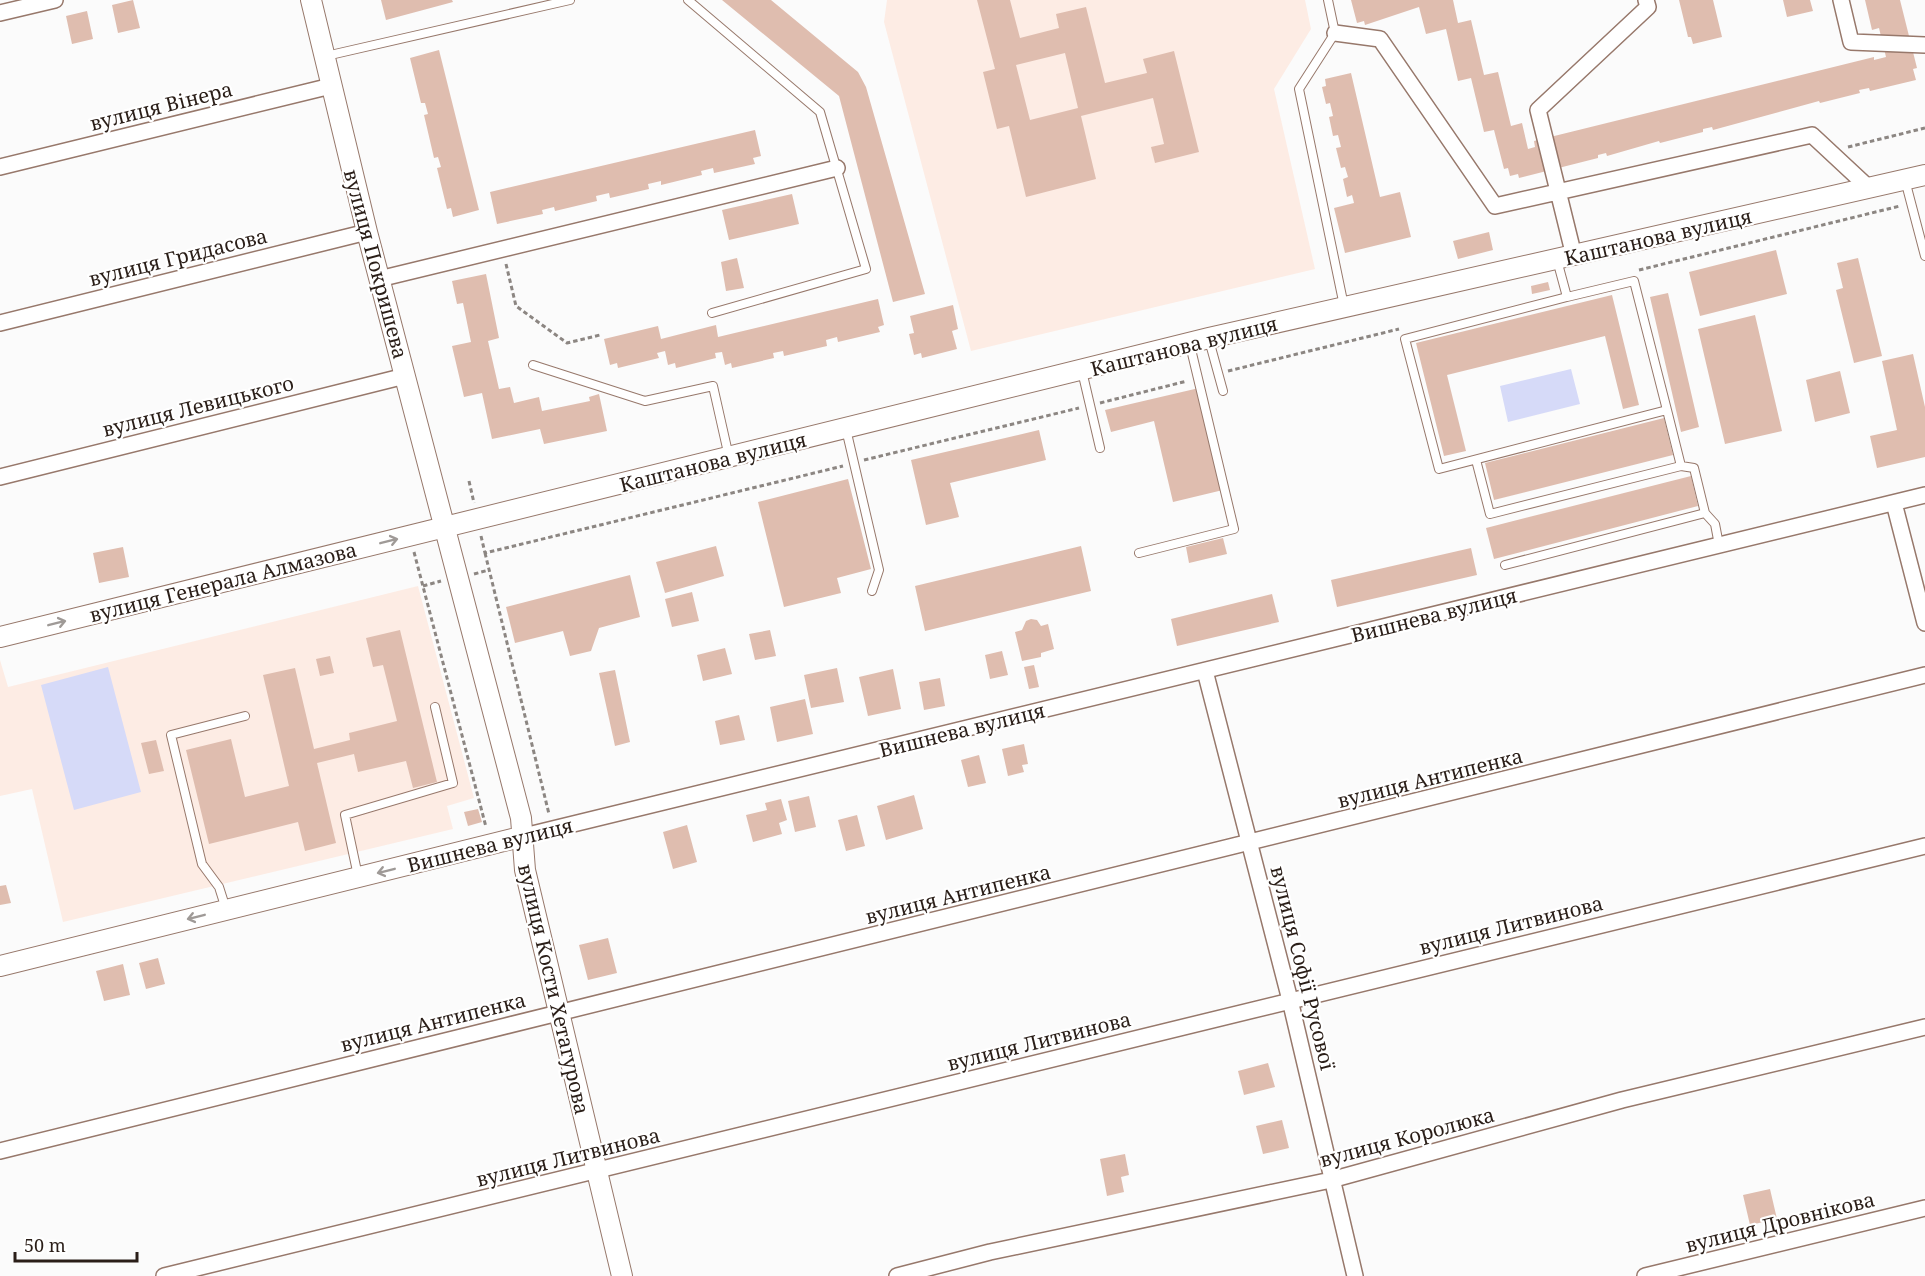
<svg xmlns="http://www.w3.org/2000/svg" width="1925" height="1276" font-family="'Noto Serif',serif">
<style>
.built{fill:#fdece4}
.green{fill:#d6daf8}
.building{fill:#dfbdaf;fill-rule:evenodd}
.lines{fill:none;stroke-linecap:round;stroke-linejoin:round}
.service-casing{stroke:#97786b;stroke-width:10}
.minor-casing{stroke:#97786b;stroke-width:18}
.tertiary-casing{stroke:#97786b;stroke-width:22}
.path{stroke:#8c8682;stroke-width:3;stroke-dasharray:4.5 3;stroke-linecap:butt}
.service{stroke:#fff;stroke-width:8}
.minor{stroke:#fff;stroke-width:15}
.tertiary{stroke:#fff;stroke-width:20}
.oneway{stroke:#9f9a97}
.labels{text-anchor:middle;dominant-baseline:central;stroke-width:4.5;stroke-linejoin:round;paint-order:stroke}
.street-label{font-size:20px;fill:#2a1e18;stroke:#fff}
</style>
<rect width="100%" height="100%" fill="#fbfbfb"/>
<path class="built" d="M887,0h418l6,29 -37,60 41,180 -344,82 -87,-329z
M418,586l56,212 -27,8 6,23 -390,93 -31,-133 -32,7v-136l8,27z"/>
<path class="green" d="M1571,369l9,35 -72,18 -8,-36z
M108,667l33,125 -67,18 -33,-125z"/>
<path class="building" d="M133,0l7,28 -22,5 -6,-28z
M381,0h71l1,2 -67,18z
M722,0h49l87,72 8,15 59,207 -32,8 -54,-206z
M977,0h33l10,38 39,-10 -3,-14 30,-7 19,76 42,-10 -4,-14 31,-8 25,101 -44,11 -4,-16 13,-3 -11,-46 -72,18 15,63 -70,18 -17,-71 -12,3 -14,-57 12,-3zM1065,53l13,55 -48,12 -14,-55z
M1351,0h102l5,23 13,-3 13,55 14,-3 13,54 11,-3 6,26 7,-2 -1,-6 340,-84v3l12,-3 -7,-29 -7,2 -7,-30h35l17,68 -4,1 3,11 -46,11 -1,-3 -10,2 1,3 -40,10 -1,-2 -106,29 -1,-3 -9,2v3l-43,11 -1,-2 -52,15 -1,-3 -8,2v3l-79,20 -1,-4 -8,2 -2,-8 -4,1 -10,-39 -10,2 -13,-54 -13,3 -12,-52 -20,5 -7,-27 -54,18 -1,-4 -7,2z
M1679,0h34l9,37 -29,7 -2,-7h-3z
M1783,0h27l3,11 -26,6z
M87,11l6,28 -21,5 -6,-28z
M439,50l40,160 -26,7 -2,-9 -4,1 -10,-41 4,-1 -3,-10 -4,1 -10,-43 4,-1 -3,-11h-4l-11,-45z
M1351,73l29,124 20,-5 11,45 -66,16 -11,-45 20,-5 -2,-8 -5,2 -4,-18 5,-2 -3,-10 -4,1 -5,-20 5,-1 -3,-12 -5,1 -4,-19 4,-1 -3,-13 -4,1 -4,-17 4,-1 -1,-7z
M755,130l6,26 -8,2 2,6 -41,9 -1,-5 -12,3 1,4 -41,10v-4l-13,3 1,5 -39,9 -1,-5 -13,3 1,5 -42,10 -1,-4 -12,3 1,4 -46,10 -7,-32z
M792,194l7,30 -70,16 -7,-30z
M1489,232l4,18 -35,9 -5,-18z
M1776,250l11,44 -87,22 -11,-44z
M737,258l7,30 -18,3 -5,-29z
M1858,258l24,98 -28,7 -18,-73 7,-2 -6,-25z
M486,274l13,64 -11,3 11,48 11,-2 4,16 25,-6 3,14 48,-10 -1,-4 10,-3 8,37 -63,13 -4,-15 -48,10 -10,-46 -18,4 -12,-51 19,-4 -8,-39 -6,1 -5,-23z
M1548,282l2,8 -18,4 -1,-8z
M1668,293l31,134 -18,5 -31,-135z
M1612,295l27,110 -16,4 -18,-73 -158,39 19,76 -22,5 -28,-113z
M878,299l6,26 -6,2 2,5 -42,10 -1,-5 -11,3 1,6 -43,10 -1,-5 -10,2 1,5 -42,10 -1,-5 -6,2 -3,-13 -7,1 1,5 -40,10 -1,-5 -7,2 -3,-14 -8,2 2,5 -41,10 -1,-5 -7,2 -6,-26 54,-13 3,13 55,-14 2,12z
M953,305l5,24 -6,2 5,18 -35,9 -1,-5 -7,2 -5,-21 5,-1 -4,-17z
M1755,315l27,116 -57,13 -27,-115z
M1913,354l12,53v50l-48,11 -7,-32 27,-6 -15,-69z
M1840,371l10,42 -35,9 -9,-42z
M1199,388l24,102 -50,12 -19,-81 -43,11 -6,-22z
M1664,418l9,37 -179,45 -9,-37z
M1039,430l7,30 -96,23 9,34 -33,8 -15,-65z
M1691,476l7,30 -204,53 -8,-31z
M848,479l23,90 -34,9 4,15 -57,14 -26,-105z
M1223,538l4,16 -38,9 -3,-16z
M716,546l8,30 -59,17 -9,-31z
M1081,546l10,45 -166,40 -10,-45z
M123,547l6,30 -30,6 -6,-30z
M1471,548l6,27 -140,32 -6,-27z
M630,575l10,42 -41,11 -8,23 -21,5 -7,-25 -48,12 -9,-36z
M692,592l7,29 -27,6 -7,-28z
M1272,594l7,28 -102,24 -6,-27z
M1031,619l6,1 4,6 7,-2 6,25 -13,4v4l-19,4 -7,-29 7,-2 4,-9z
M400,630l37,152 -24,6 -7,-27 -48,11 -4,-18 -37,9 19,80 -31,8 -7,-29 -89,22 -23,-94 45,-11 14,58 44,-11 -26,-111 32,-7 19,81 36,-9 -1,-7 48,-12 -14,-56 -10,2 -7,-29z
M770,630l6,26 -21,4 -6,-26z
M725,648l7,26 -29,7 -6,-26z
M1002,651l6,24 -18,4 -5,-24z
M330,656l4,17 -14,3 -4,-17z
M1034,665l5,22 -10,2 -5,-22z
M837,668l7,34 -33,6 -7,-33z
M893,669l8,40 -33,7 -9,-39z
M615,670l15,72 -15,4 -16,-73z
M940,678l5,28 -21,4 -5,-28z
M805,699l8,35 -36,8 -7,-35z
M739,715l6,25 -25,5 -5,-24z
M156,740l8,31 -15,3 -8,-31z
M1024,744l4,20 -6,1 2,7 -16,4 -6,-27z
M979,755l7,28 -18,4 -7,-27z
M914,795l9,34 -37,11 -9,-34z
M809,796l7,31 -21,5 -7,-31z
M781,799l6,21 -8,3 3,11 -29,8 -7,-27 21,-5 -2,-7z
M478,809l4,13 -14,4 -4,-14z
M857,815l8,31 -19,5 -8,-31z
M687,825l10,37 -24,7 -10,-37z
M6,885l5,18 -11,2v-19z
M608,938l9,35 -29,7 -9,-35z
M158,958l7,26 -19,5 -7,-26z
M123,964l7,31 -26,6 -8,-30z
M1268,1063l7,24 -31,8 -6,-24z
M1282,1120l7,28 -26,6 -7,-28z
M1125,1154l4,21 -8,2 3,15 -17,4 -7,-37z
M1770,1189l7,30 -27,6 -7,-30z"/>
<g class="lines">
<g class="service-casing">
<path id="service" d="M688,0l132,112 46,157 -154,44
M1328,0l7,33 -36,56 45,217
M326,56l244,-56
M1905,180l20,76
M1557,260l10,37 -162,42 34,130 228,-59 -33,-129 -67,16
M1209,340l14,51
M533,365l112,36 68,-15 16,71
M1082,371l18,77
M846,429l33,141 -7,21
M1476,460l14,54 191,-48 -14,-56
M1705,513l10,11 4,21
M1139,553l95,-24 -44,-184
M1505,565l200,-52 -11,-45 -13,-2
M358,876l-13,-61 108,-32 -18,-76
M226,909l-7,-22 -17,-23 -31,-129 74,-19"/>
</g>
<g class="minor-casing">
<path id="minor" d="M1841,0l10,42 74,3
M0,13l55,-13
M1335,33l45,6 115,167 317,-71 58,54
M0,167l331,-81
M1574,256l-36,-146 110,-103 -2,-7
M379,279l458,-111
M0,323l367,-91
M0,477l405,-101
M1894,503l31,120
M1205,671l85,329 65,276
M524,836l1401,-341
M0,1151l1925,-476
M164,1276l1761,-430
M897,1276l93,-24 341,-72 291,-80 303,-73
M1645,1276l280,-68"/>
</g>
<g class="tertiary-casing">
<path id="tertiary" d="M311,0l56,232 154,586 4,52 97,406
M0,637l1209,-299 716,-163
M0,966l524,-130"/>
</g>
<path class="path" d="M1848,147l77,-19
M506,264l10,42 51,37 33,-8
M1639,270l261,-64
M1228,371l171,-42
M1100,403l87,-22
M864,460l215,-52
M469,481l5,22
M481,536l4,17 358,-87
M414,552l72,275
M485,553l64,261
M474,574l15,-4
M423,586l18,-5"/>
<use href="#service" class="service"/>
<use href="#minor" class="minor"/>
<use href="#tertiary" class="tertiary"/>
</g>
<defs><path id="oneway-shaft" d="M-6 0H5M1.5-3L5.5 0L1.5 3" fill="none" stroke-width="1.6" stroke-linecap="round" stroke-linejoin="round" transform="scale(1.5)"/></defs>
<g class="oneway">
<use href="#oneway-shaft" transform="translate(389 541) rotate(-14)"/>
<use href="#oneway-shaft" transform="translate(57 623) rotate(-14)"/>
<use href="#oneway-shaft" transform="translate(386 871) rotate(166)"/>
<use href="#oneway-shaft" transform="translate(196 917) rotate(166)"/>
</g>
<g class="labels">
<g class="street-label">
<text transform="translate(161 106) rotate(-14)">вулиця Вінера</text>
<text transform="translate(1658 237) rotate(-13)">Каштанова вулиця</text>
<text transform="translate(178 257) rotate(-14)">вулиця Гридасова</text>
<text transform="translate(376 264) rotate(75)">вулиця Покришева</text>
<text transform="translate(1184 346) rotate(-14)">Каштанова вулиця</text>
<text transform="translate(198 406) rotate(-14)">вулиця Левицького</text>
<text transform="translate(713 462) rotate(-14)">Каштанова вулиця</text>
<text transform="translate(223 582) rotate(-14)">вулиця Генерала Алмазова</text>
<text transform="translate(1434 615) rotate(-14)">Вишнева вулиця</text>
<text transform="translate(962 730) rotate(-14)">Вишнева вулиця</text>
<text transform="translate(1430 778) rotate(-14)">вулиця Антипенка</text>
<text transform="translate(490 845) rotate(-14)">Вишнева вулиця</text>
<text transform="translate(958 894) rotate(-14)">вулиця Антипенка</text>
<text transform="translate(1511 925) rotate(-14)">вулиця Литвинова</text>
<text transform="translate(1303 968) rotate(76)">вулиця Софії Русової</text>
<text transform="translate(554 989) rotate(77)">вулиця Кости Хетагурова</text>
<text transform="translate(433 1022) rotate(-14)">вулиця Антипенка</text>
<text transform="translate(1039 1041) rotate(-14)">вулиця Литвинова</text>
<text transform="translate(1407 1137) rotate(-15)">вулиця Королюка</text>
<text transform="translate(568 1157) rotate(-14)">вулиця Литвинова</text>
<text transform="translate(1780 1222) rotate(-14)">вулиця Дровнікова</text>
</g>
</g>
<path d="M15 1252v9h122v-9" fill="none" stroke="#2a1e18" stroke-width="3"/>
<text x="24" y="1252" font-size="18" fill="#2a1e18" stroke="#ffffff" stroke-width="4.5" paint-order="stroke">50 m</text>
</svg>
